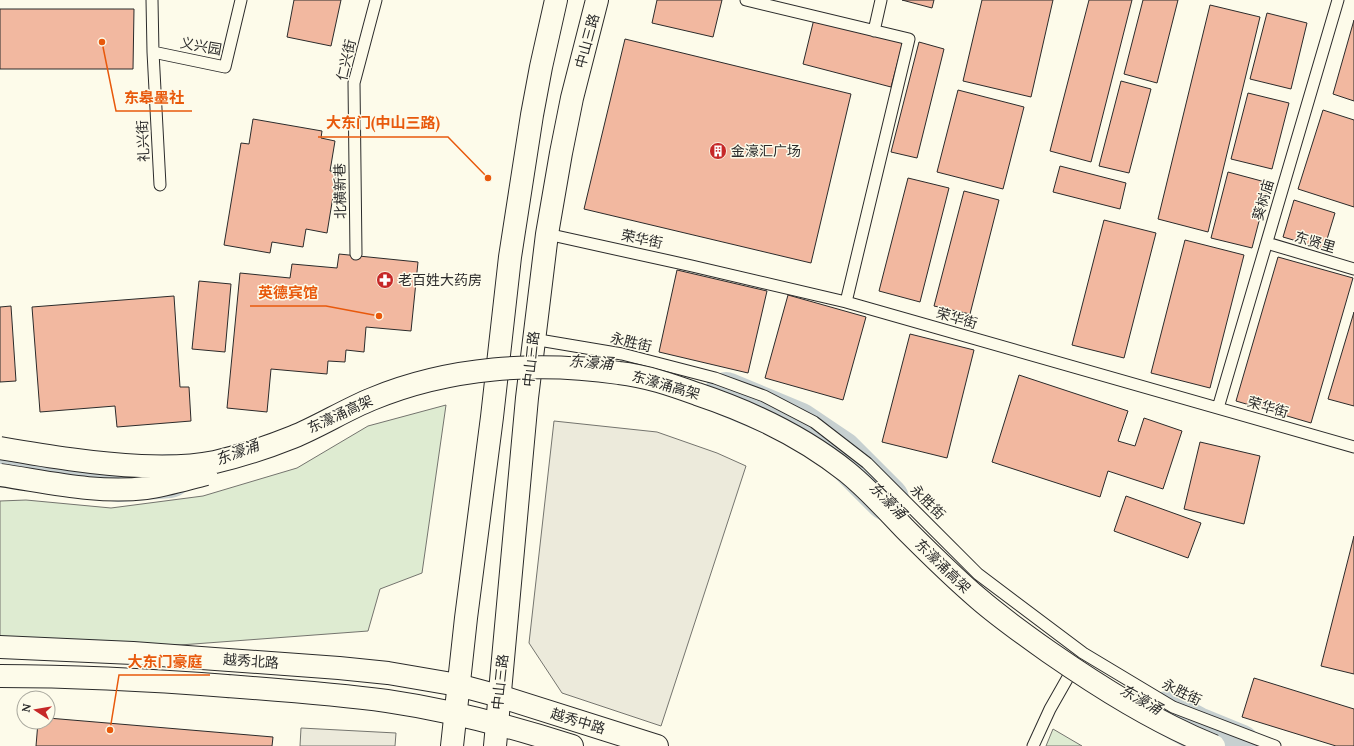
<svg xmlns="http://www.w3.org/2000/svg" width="1354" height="746" font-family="Lora,'Noto Sans SC',serif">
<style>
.green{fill:#deebd1;stroke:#74746e}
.parking{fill:#eceadb;stroke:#74746e}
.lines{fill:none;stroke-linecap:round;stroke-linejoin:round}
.river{stroke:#c7d0d0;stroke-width:44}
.building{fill:#f2b8a0;stroke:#2b2b2b}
.lane-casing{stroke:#2b2b2b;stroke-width:13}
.secondary-casing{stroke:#2b2b2b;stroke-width:24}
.primary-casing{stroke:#2b2b2b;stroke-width:24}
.lane{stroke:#fdfbea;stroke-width:11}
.secondary{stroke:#fdfbea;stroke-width:22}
.primary{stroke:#fdfbea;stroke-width:22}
.highway-bridge-casing{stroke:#2b2b2b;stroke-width:24;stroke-linecap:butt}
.highway-bridge{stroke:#fdfbea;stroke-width:22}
.labels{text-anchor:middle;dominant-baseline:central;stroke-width:3;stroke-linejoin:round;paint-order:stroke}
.street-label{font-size:14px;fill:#2b2b2b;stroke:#fdfbea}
.poi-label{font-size:14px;fill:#2b2b2b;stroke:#fdfbea;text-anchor:start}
.water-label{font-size:15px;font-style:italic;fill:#2b2b2b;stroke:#fdfbea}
.leader{fill:none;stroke:#e8590c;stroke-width:1.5}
.callout-dot{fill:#e8590c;stroke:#fdfbea;stroke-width:1.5}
.callout-label{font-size:15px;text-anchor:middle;font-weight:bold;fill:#e8590c;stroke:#fdfbea;stroke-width:3;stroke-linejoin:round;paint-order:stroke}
</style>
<rect width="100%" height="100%" fill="#fdfbea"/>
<path class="green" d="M446,405l-24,168 -42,16 -12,42 -188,14 -180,-3v-141l26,-1 85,8 92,-12 94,-28 71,-42z
M1053,729l29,17h-36z"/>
<path class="parking" d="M554,421l103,11 60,21 29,13 -85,260 -99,-33 -33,-50z
M301,728l95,5 -1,13h-95z"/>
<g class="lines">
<path class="river" d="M726,394l72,30 43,29 46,46
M0,460h8l71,14 40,6 51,-4
M1167,713l28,15 44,18"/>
</g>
<path class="building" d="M294,0h47l-10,46 -44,-9z
M657,0h65l-9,37 -61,-14z
M902,0h32l-2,8z
M982,0h71l-22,97 -68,-16z
M1089,0h43l-41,162 -41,-11z
M1143,0h35l-21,83 -33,-9z
M1210,5l50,12 -52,215 -50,-13z
M0,9h134l-1,60h-133z
M1267,13l40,10 -16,66 -41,-10z
M814,19l89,23 -12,45 -88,-23z
M1354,20v81l-21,-7z
M625,39l226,55 -40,169 -227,-54z
M919,42l25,7 -27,109 -26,-6z
M1121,81l30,8 -22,84 -30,-7z
M958,90l66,17 -21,82 -66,-17z
M1248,93l41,10 -17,66 -41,-10z
M1323,110l31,10v87l-56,-18z
M253,119l69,12 -1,7 14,3 -5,30 7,1 -10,61 -21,-4 -3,18 -31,-5 -2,11 -46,-8 17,-102 8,1z
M1060,166l66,17 -6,26 -67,-17z
M1228,172l41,11 -17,65 -41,-10z
M908,178l41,10 -29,114 -41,-11z
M964,191l35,9 -29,114 -36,-8z
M1294,200l41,13 -11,36 -41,-12z
M1104,220l52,13 -32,125 -52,-13z
M1185,240l59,15 -34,133 -59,-15z
M339,254l79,8 -7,69 -45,-4 -2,25 -18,-2 -1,12 -17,-1 -1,13 -56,-5 -4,43 -40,-4 13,-135 50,5 2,-14 45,4z
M1278,257l75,21 -42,145 -75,-22z
M677,270l90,21 -19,82 -89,-21z
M199,281l32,3 -6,68 -33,-3z
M788,295l78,22 -23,83 -78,-22z
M174,296l6,91h9l2,34 -74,6 -2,-21 -75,6 -8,-105z
M11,306l5,75 -16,1v-75z
M1354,312v94l-26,-7z
M910,334l64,16 -27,108 -65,-16z
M1019,375l109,36 -10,30 17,5 9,-28 38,13 -19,58 -55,-18 -8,26 -108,-35z
M1200,442l60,14 -16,68 -60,-15z
M1126,496l75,27 -13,35 -74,-27z
M1354,536v138l-33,-8z
M1254,678l100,31v37h-18l-94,-29z
M48,718l225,19 -1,9h-236l2,-24h10z"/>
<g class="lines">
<g class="lane-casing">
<path id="lane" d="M152,0l1,52 7,133
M746,0l163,39 -63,263
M874,31l7,-31
M153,52l72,15 16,-67
M547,234l145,32 154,36 508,145
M1267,243l87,26
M356,254l-2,-171 22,-83
M533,339l89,15 93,24 49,18 50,26 53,41 111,111 105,79 90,54 102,39
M1218,408l120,-408
M1033,746l17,-37 25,-44"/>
</g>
<g class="secondary-casing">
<path id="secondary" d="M0,647l133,6 206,15 49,5 70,12 41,11 158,50
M0,676c76,0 151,4 227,10 53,4 107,8 160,15 61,9 126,26 185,45"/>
</g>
<g class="primary-casing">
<path id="primary" d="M452,746l14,-128 26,-201 18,-160 22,-142 9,-48 15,-67
M495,746l32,-348 20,-164 14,-81 11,-55 25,-98"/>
</g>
<use href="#lane" class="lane"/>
<use href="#secondary" class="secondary"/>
<use href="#primary" class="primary"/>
<g class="highway-bridge-casing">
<path id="highway-bridge" d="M0,448c47,8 94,16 141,18 25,1 50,1 74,-4 26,-6 53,-15 78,-25 27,-11 52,-27 79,-38 77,-32 165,-38 247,-26 27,3 53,12 78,21 54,18 105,42 150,78 21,17 39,37 58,57 24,24 48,48 74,70 22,19 46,36 70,53 52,36 106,70 165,94
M0,475c48,7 97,19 146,13 21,-3 40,-9 60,-14"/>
</g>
<use href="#highway-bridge" class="highway-bridge"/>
</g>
<defs>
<g id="building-disc" transform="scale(0.9)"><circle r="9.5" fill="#c62828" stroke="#fdfbea"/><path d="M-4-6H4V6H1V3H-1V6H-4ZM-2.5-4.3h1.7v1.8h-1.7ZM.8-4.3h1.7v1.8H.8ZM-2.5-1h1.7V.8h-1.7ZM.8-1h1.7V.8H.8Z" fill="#fff"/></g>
<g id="pharmacy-disc" transform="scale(0.9)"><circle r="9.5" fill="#c62828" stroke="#fdfbea"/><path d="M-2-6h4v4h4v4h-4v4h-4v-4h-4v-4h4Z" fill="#fff"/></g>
</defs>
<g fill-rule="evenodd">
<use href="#building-disc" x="718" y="151"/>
<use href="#pharmacy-disc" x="385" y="280"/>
</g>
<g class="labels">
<g class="street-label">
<text transform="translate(587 41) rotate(-75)">中山三路</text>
<text transform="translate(201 46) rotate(10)">义兴园</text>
<text transform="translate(346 60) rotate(-77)">仁兴街</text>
<text transform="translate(143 141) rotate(-93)">礼兴街</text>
<text transform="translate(340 191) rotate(-91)">北横新巷</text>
<text transform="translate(1263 200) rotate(-74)">葵树庙</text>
<text transform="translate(642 239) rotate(12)">荣华街</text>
<text transform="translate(1315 242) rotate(17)">东贤里</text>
<text transform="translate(957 318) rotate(16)">荣华街</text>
<text transform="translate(631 342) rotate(13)">永胜街</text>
<text transform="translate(531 359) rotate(-84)">中山三路</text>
<text transform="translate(666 385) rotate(16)">东濠涌高架</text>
<text transform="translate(1268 407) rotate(16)">荣华街</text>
<text transform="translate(340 414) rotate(-25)">东濠涌高架</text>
<text transform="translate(928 502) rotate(45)">永胜街</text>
<text transform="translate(943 566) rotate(44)">东濠涌高架</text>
<text transform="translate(251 661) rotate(4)">越秀北路</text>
<text transform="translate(500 682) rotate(-84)">中山三路</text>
<text transform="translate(1182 692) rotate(26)">永胜街</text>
<text transform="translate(578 721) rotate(17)">越秀中路</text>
</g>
<g class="poi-label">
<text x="731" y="151">金濠汇广场</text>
<text x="398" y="280">老百姓大药房</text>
</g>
<g class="water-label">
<text transform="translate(591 362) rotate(4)">东濠涌</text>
<text transform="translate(237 452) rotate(-21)">东濠涌</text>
<text transform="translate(888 500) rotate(45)">东濠涌</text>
<text transform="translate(1141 699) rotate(29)">东濠涌</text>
</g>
</g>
<path class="leader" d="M102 42L116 111H192M488 178L448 137H318M379 316L326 306H250M110 730L119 675H210"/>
<g class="callout-dot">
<circle cx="102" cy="42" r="4"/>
<circle cx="488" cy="178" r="4"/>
<circle cx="379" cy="316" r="4"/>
<circle cx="110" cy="730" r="4"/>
</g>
<g class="callout-label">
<text x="154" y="103">东皋墨社</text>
<text x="383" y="128">大东门(中山三路)</text>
<text x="288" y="298">英德宾馆</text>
<text x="165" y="667">大东门豪庭</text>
</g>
<g transform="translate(36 710) rotate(282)"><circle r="19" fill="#fdfbea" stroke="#a9a89e"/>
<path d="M0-3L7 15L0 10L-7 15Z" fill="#c62828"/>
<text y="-6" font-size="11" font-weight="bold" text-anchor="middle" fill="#2b2b2b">N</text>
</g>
</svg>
